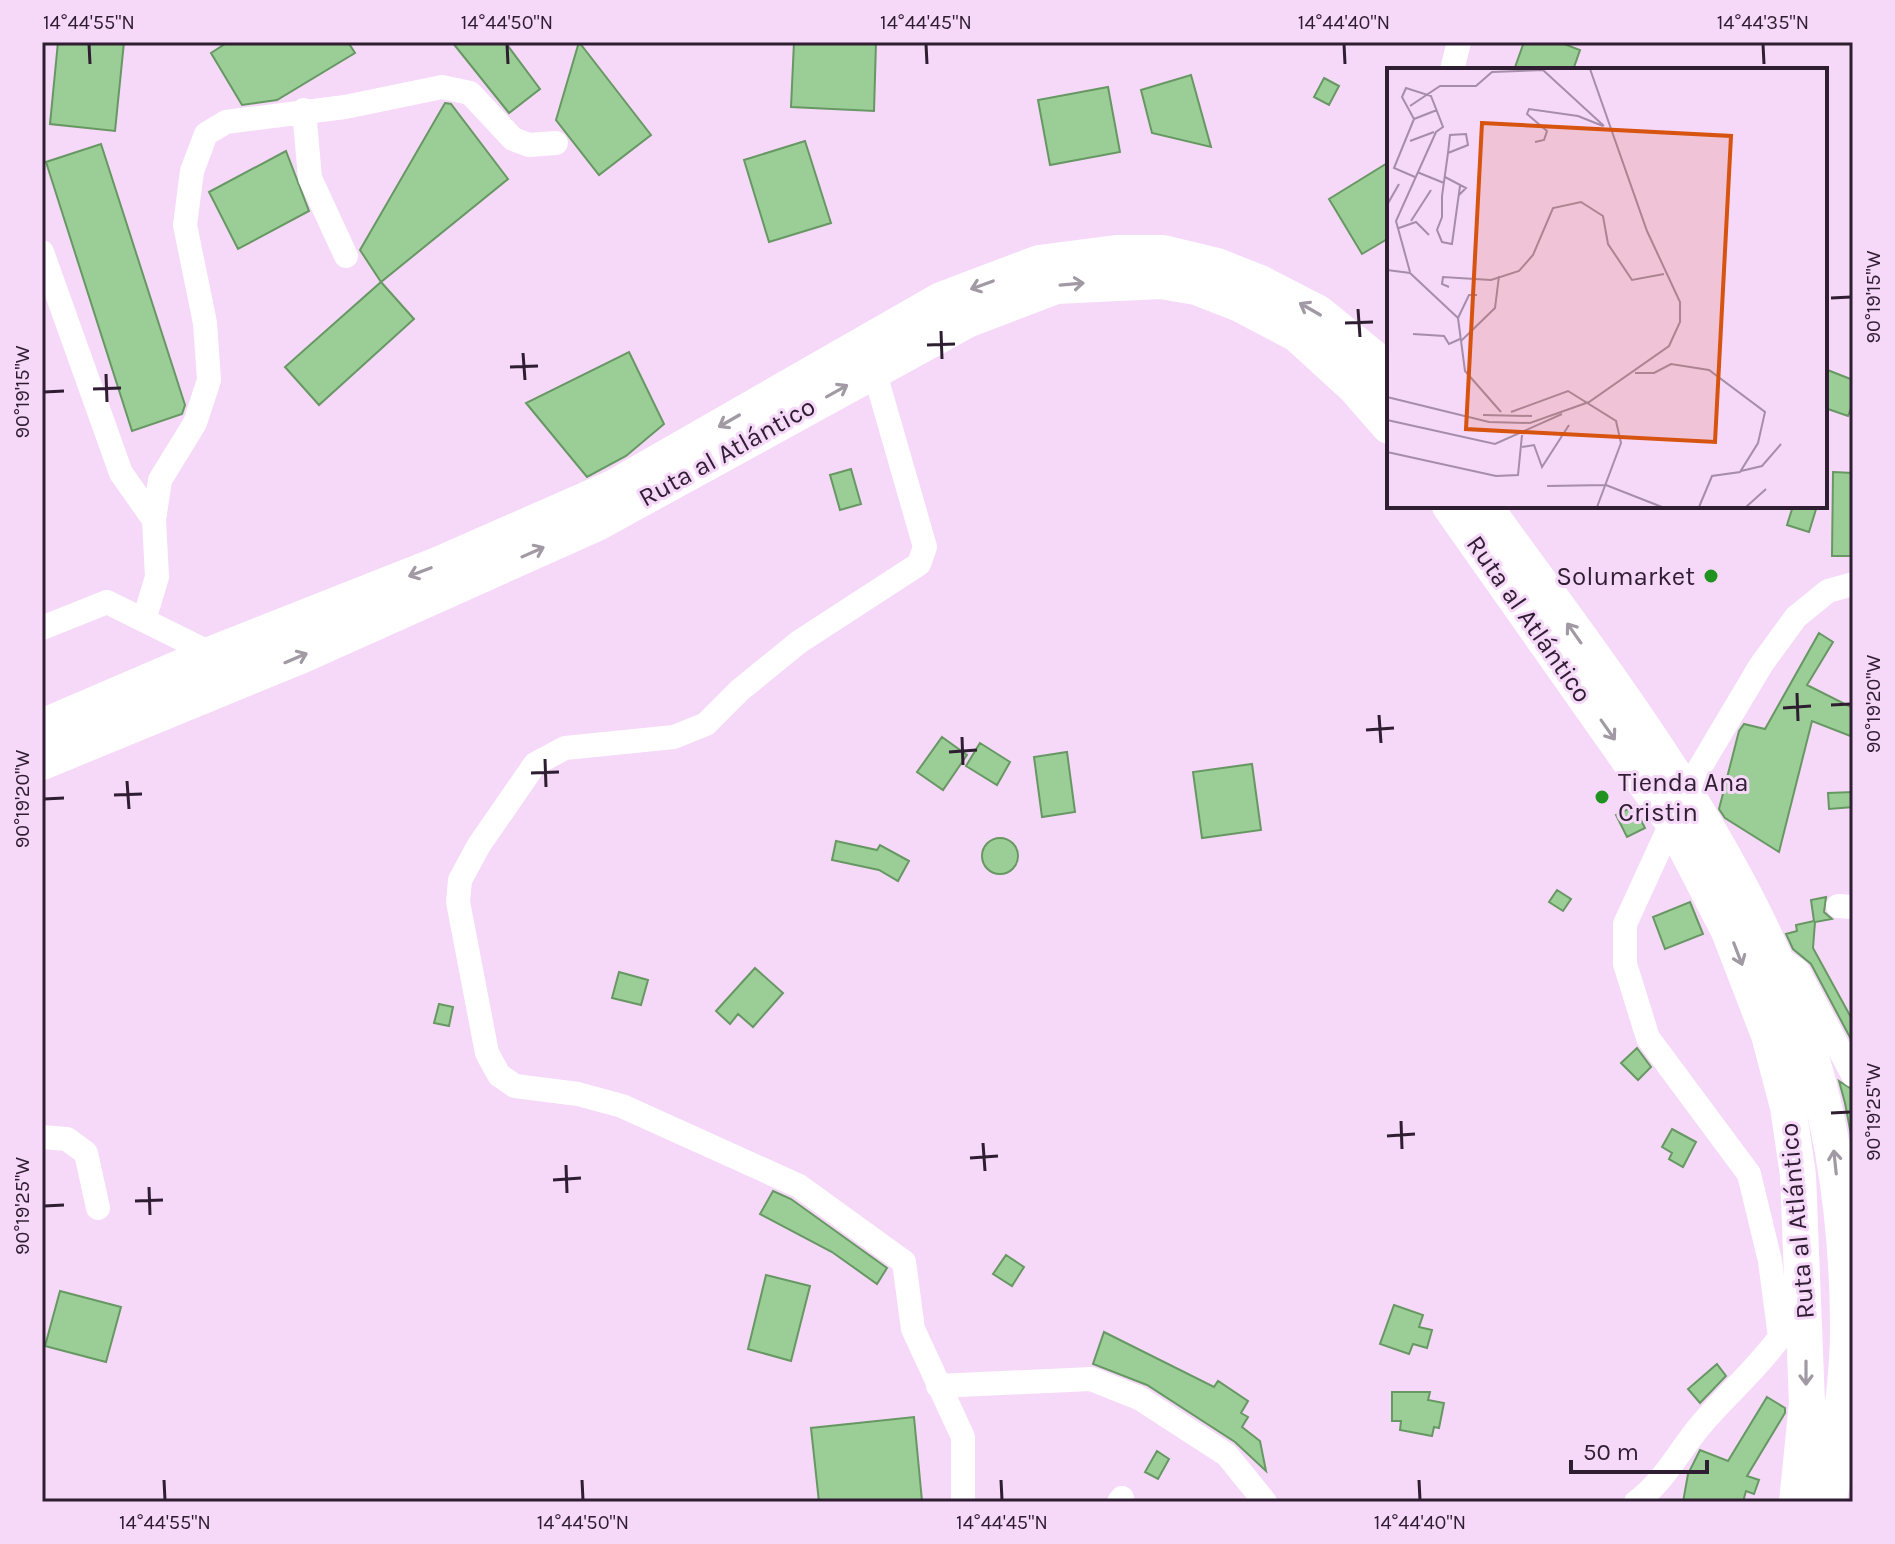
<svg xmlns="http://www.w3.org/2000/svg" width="1895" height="1544" font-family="Karla,sans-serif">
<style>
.building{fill:#9bce97;stroke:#679763;stroke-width:2}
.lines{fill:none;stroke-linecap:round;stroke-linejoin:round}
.minor{stroke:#fff;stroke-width:24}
.highway{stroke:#fff;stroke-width:36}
.oneway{stroke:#a199a3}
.ticks{fill:none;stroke:#2f1d32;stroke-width:3}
.poi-dot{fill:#1f921f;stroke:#f6d8f9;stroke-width:3}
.labels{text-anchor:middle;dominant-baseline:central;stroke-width:6;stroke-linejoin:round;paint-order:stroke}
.street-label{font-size:26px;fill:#2f1d32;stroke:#f6d8f9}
.poi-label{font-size:26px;fill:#2f1d32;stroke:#f6d8f9;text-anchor:end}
.inset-road{fill:none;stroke:#a68da9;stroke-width:2}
.view{fill:#d65310;fill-opacity:0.15;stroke:#d65310;stroke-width:4}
.inset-edge{fill:none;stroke:#2f1d32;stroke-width:4}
.neatline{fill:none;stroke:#2f1d32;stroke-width:3}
.ticks-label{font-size:20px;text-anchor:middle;fill:#2f1d32}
</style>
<rect width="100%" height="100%" fill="#f6d8f9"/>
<path class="building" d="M58,42h66l-9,89 -65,-7z
M228,42h120l7,11 -78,47 -35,5 -31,-52z
M452,42h53l35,47 -31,24z
M579,42l72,93 -52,40 -43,-55z
M794,42h82l-2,69 -83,-4z
M1524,42h35l21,8 -7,20h-59z
M1191,75l20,72 -59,-14 -11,-43z
M1324,78l15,8 -10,19 -15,-8z
M1108,87l12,65 -70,13 -12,-65z
M445,103l6,1 57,75 -127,103 -21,-32z
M805,141l26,82 -62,19 -25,-82z
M101,144l84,261 -3,9 -50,17 -86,-269z
M286,151l23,60 -71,38 -29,-57z
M1389,162v76l-27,16 -33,-55z
M381,282l33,37 -95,86 -34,-38z
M629,352l35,72 -38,32 -39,21 -61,-74z
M1825,369l28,11v23l-5,13 -23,-8z
M851,469l10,35 -21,6 -10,-35z
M1833,472l20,1v83h-21z
M1793,506h24l-8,26 -22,-7z
M1819,633l14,9 -26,43 46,23v29l-41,-16 -33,131 -54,-34 -6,-9 20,-78 5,-7 21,5z
M942,737l25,18 -24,35 -26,-18z
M980,743l30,19 -13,23 -31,-19z
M1067,752l8,60 -33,5 -8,-60z
M1252,764l9,66 -59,8 -9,-66z
M1853,792v15l-24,2 -1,-16z
M1634,806l11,22 -18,9 -11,-22z
M982 856a18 18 0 1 1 36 0a18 18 0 1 1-36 0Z
M836,841l41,9 3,-5 29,16 -11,20 -19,-11 -47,-10z
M1557,890l14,9 -8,12 -14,-9z
M1826,897l-2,15 8,7 -17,3 -2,26 40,73v22l-42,-79 -18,-15 -7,-15 11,-3 -1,-6 18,-4 -3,-21z
M1690,902l13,32 -38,15 -12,-32z
M755,968l28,25 -30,34 -15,-13 -8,10 -14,-13z
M619,972l29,8 -7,25 -29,-7z
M439,1004l14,3 -4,19 -15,-3z
M1637,1048l14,19 -13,13 -17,-17z
M1839,1081l14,9v55l-8,-42z
M1672,1129l24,13 -13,25 -14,-8 3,-6 -10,-6z
M773,1191l18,8 96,69 -10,16 -45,-32 -72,-38z
M1006,1255l18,12 -12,19 -19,-12z
M766,1275l44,11 -19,75 -43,-12z
M60,1291l61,16 -15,55 -61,-16z
M1394,1305l29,10 -4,12 13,3 -5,18 -14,-4 -4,10 -29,-10z
M1104,1332l110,55 4,-6 30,20 -7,12 7,4 -6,10 18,14 6,30 -31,-29 -88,-57 -54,-21z
M1717,1364l9,12 -26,27 -12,-14z
M1392,1392h38l-2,8 16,3 -5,25 -5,-1 -2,9 -32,-6 1,-9h-9z
M1767,1397l18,11v5l-38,63 12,4 -5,14 -8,-3 -3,11h-60l5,-28 12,-24 28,11z
M914,1417l8,84 -103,1 -8,-74z
M1157,1451l12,8 -11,20 -13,-7z"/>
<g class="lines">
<path class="minor" d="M1452,70l7,-28
M304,110l6,68 36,78
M42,252l79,221 33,47
M874,370l51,177 -6,17 -120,78 -59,48 -34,34 -32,13 -109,11 -30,16 -56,81 -19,35 -2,22 29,151 12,22 16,11 63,8 44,12 177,80 105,76 9,67 50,108v65
M144,620l13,-43 -3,-57 6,-40 35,-57 14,-43 -4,-57 -20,-98 7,-54 14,-37 20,-12 119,-15 97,-20 28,6 43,46 16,6 27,-2
M42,628l65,-26 105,52
M1838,906l15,1
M1782,960l16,11 55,104
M42,1137l25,2 19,14 12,55
M938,1386l153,-7 48,19 88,57 38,47
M1119,1502l3,-4
M1636,1502c27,-19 43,-51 64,-76 26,-31 55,-55 80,-89l-10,-76 -21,-87 -101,-136 -23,-74v-40l61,-133 75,-126 35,-48 32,-26 25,-7"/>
<path class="highway" d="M1450,506l222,315 57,110 40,104 19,72 10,68 9,228 -10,99
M1484,506c107,149 233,308 302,479 43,105 61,224 62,337 1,60 -11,121 -19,180
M42,727l170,-73 228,-90 173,-76 328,-188 98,-37 77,-10h47l54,13 43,17 58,30 54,44 17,22
M42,762l258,-106 297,-133 370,-203 89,-34 105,-5 35,6 44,17 57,30 58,53 34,39"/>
</g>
<defs><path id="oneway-shaft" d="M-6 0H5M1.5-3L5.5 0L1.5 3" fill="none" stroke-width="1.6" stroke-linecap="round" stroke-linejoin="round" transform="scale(2)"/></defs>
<g class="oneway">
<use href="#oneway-shaft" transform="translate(1072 284) rotate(-5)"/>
<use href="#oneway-shaft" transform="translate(982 285) rotate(160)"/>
<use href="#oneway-shaft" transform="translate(1310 309) rotate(-150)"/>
<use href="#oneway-shaft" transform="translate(837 391) rotate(-29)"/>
<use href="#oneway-shaft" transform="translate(729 421) rotate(150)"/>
<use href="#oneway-shaft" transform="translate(533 552) rotate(-24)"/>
<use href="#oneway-shaft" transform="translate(420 572) rotate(159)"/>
<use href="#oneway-shaft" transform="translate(1574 633) rotate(-125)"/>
<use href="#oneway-shaft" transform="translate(296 658) rotate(-23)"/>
<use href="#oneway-shaft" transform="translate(1608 730) rotate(55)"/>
<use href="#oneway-shaft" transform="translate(1738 954) rotate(69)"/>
<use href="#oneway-shaft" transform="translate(1835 1162) rotate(-96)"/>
<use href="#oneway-shaft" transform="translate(1806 1373) rotate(90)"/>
</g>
<path class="ticks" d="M89,44l1,20M507,44l1,20M926,44l1,20M1344,44l1,20M1763,44l1,20M1831,298l20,-1M1358,309l2,28M1345,323l28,-1M941,331l1,28M927,345l28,-1M523,353l2,27M510,367l28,-1M106,374l1,28M93,389l28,-1M44,392l20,-1M1797,693l1,28M1831,705l20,-1M1783,708l28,-2M1379,715l2,28M1366,730l28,-2M962,737l1,28M949,752l28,-2M545,759l1,28M531,773l28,-1M127,781l2,28M114,795l28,-1M44,799l20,-1M1831,1113l20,-1M1401,1121l1,28M1387,1136l28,-2M983,1143l2,28M970,1158l28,-2M566,1165l1,28M553,1180l28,-2M149,1187l1,28M135,1201l28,-1M44,1206l20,-1M164,1480l1,20M582,1480l1,20M1001,1480l1,20M1419,1480l1,20"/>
<g class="poi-dot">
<circle cx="1711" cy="576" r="8"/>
<circle cx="1602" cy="797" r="8"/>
</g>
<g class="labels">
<g class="street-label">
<text transform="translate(727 452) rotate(-29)">Ruta al Atlántico</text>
<text transform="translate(1529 619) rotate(55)">Ruta al Atlántico</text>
<text transform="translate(1797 1221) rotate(-95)">Ruta al Atlántico</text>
</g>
<g class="poi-label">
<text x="1695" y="576">Solumarket</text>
<text x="1618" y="782" text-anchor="start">Tienda Ana<tspan x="1618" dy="30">Cristin</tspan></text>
</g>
</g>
<g transform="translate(1387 68)">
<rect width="440" height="440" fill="#f6d8f9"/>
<path class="inset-road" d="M23,38l30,-20h36l16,-14 51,-2 61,56M27,51l23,-9M23,73l24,-9M148,74l9,-2 3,-9 -20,-17 2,-5 49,7 25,10M61,85l20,-8 -2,-11 -16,1 -2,18 -6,43v21l-5,13 5,12 10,2 8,-58M30,104l27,11M58,109l21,11 -7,7M0,137l12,-21M24,153l20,-31M12,160l17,-6 13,13M0,202l23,3 48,45 7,53 36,41M23,204l-14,-51 40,-89 7,-5 -12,-31 -25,-8 -4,9 12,22 -20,49 21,9M62,219l-7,-3 1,-7 48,3 28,-9 14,-16 20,-47 28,-6 22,14 5,28 24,36 32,-6M71,250l11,-23h8M26,266l31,2 5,8 11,-5M74,273l34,-33 4,-32M248,305h19l17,-9 38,6 56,42 -7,31 -18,29 -28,4 -13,31M0,329l102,25 41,1 59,-21 80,-56 11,-24v-20l-33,-71 -57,-162M124,344l57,-21 48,30 5,22 -24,64M96,347l49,1M0,352l108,24 67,-30M135,379l12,-2 8,22 27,-42M0,384l109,24 22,-1 4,-40M354,403l21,-5 19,-22M160,418l59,-1 56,22M359,439l20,-18"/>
<path class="view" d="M95,55l249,13 -16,306 -249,-13z"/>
<rect width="440" height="440" class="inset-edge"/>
</g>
<rect width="1895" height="1544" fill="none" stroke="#f6d8f9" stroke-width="88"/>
<path d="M1571 1460v12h136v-12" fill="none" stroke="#2f1d32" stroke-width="4"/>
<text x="1583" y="1460" font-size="24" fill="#2f1d32" stroke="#f6d8f9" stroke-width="6" paint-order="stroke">50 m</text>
<rect x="44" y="44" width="1807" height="1456" class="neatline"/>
<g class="ticks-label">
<text x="89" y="29">14°44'55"N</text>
<text x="507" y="29">14°44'50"N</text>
<text x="926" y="29">14°44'45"N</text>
<text x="1344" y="29">14°44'40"N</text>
<text x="1763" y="29">14°44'35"N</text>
<text transform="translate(1873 297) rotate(-90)" y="7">90°19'15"W</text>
<text transform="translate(22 392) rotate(-90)" y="7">90°19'15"W</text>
<text transform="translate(1873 704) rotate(-90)" y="7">90°19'20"W</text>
<text transform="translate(22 799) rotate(-90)" y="7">90°19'20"W</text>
<text transform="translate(1873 1112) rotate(-90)" y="7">90°19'25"W</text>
<text transform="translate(22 1206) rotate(-90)" y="7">90°19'25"W</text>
<text x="165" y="1529">14°44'55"N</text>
<text x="583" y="1529">14°44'50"N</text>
<text x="1002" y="1529">14°44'45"N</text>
<text x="1420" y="1529">14°44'40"N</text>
</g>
</svg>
